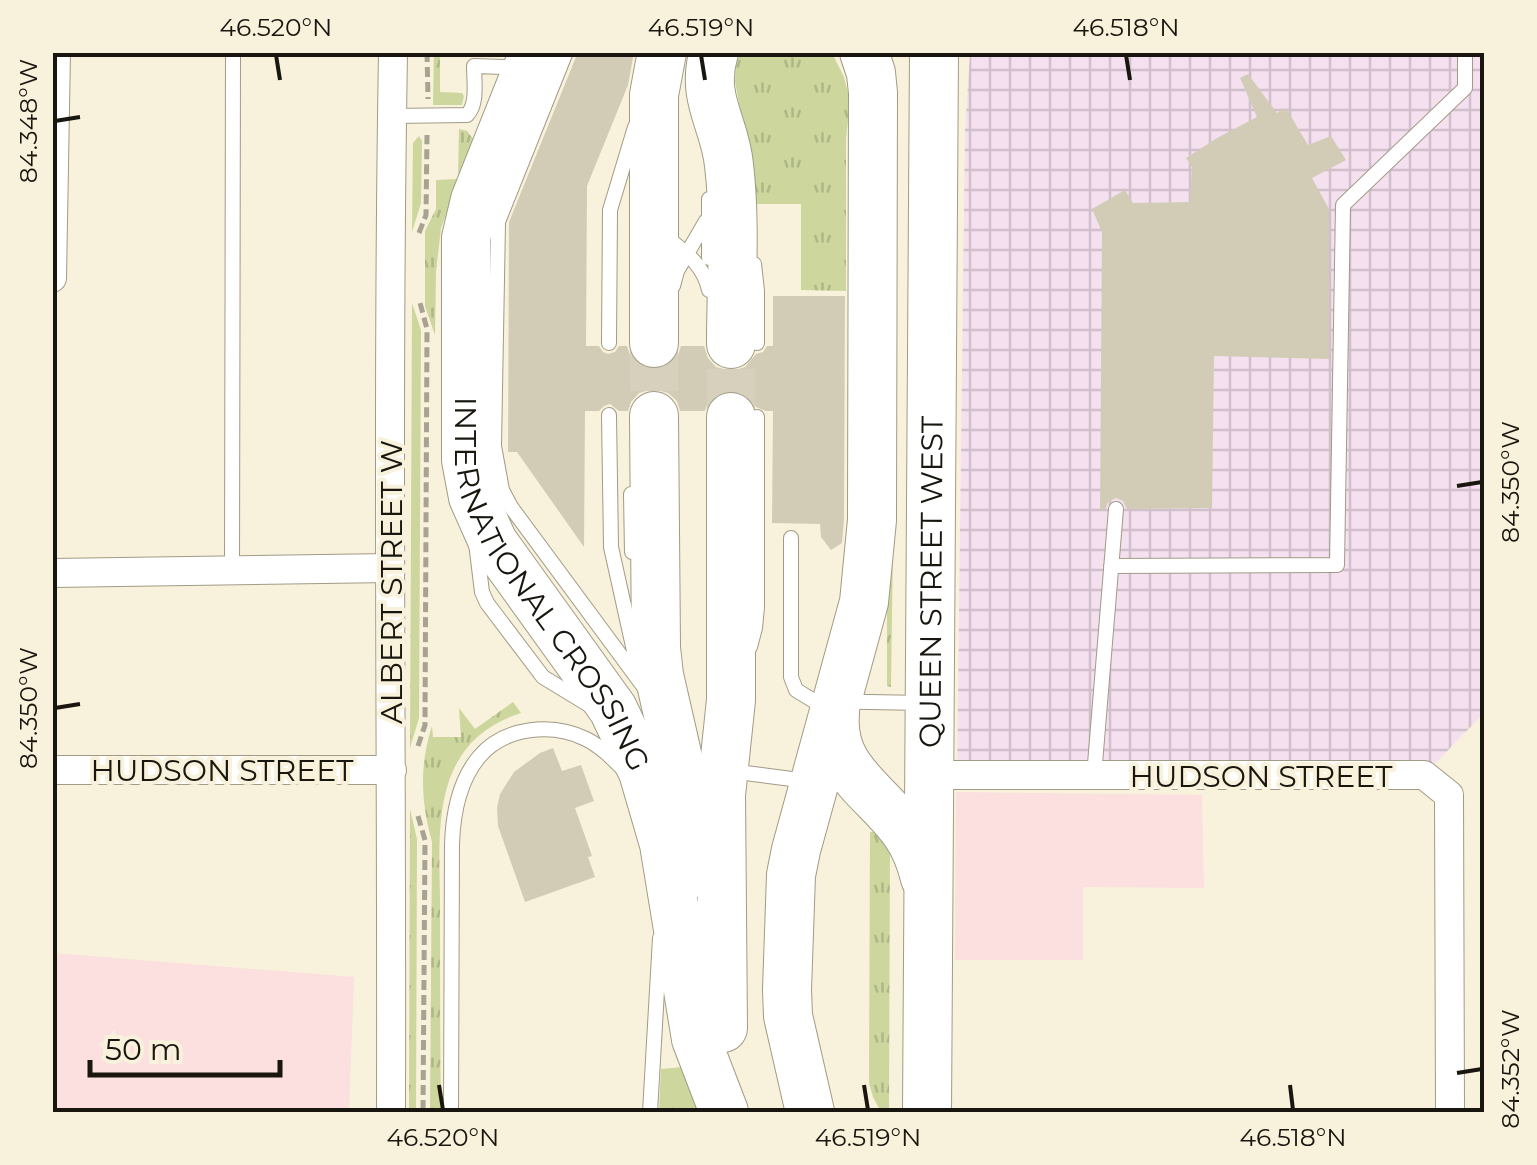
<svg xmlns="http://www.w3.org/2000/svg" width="1537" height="1165" font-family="Montserrat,sans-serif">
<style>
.commercial{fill:#fbe0df}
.industrial{fill:url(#industrial-grid)}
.grass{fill:url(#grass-tufts)}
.building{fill:#d2ccb6}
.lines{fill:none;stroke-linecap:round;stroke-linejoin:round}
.highway-tunnel{stroke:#d6d0bc;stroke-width:48;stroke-dasharray:48 24;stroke-linecap:butt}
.lane-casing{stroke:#a19b86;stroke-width:16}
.street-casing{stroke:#a19b86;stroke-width:30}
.highway-casing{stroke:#a19b86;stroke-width:50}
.path{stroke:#a7a291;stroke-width:5;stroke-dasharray:10 5;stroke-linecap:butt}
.lane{stroke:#fff;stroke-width:14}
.street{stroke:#fff;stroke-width:28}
.highway{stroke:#fff;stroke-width:48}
.ticks{fill:none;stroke:#18160e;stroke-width:4}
.labels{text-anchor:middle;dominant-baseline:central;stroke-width:8;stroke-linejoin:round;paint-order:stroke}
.street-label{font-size:30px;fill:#18160e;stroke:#f8f1db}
.neatline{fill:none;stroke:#18160e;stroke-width:4}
.ticks-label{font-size:25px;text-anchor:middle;fill:#18160e}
</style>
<defs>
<pattern id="industrial-grid" width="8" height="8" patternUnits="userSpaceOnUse" patternTransform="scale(2.5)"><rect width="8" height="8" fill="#f5e0ef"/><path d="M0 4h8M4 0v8" fill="none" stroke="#d1bfcc"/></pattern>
<pattern id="grass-tufts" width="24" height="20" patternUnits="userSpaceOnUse" patternTransform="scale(2.5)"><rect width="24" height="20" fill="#ccd69d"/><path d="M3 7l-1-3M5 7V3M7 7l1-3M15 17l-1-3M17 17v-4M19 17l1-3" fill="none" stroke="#aeb786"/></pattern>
</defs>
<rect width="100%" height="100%" fill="#f8f1db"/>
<path class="commercial" d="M956,792l246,3 2,93 -121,-1v73h-128z
M53,953l301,24 -5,135h-296z"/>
<path class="industrial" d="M970,53h514v660l-60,62 -467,1 8,-645z"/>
<path class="grass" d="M434,53h6v39l22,1 2,3 -2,9h-29z
M740,53h92l12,24 6,24 -4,38v152l-45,-1v-86h-44l-22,-123 1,-17z
M459,129l8,2 7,9 -33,88 -5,44 -1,63 -10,-29v-75l11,-22v-29l22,-1z
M419,136l3,5 -1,62 -9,29 1,-89z
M412,303l9,27 -2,388 -9,30z
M887,472h7l-3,215 -4,-1z
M513,702l8,11c-37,12 -61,34 -73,71 -12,38 -8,83 -8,122 0,69 0,138 1,206h-11l2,-270c-11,-41 -13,-75 0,-116l1,11h28l-2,-29 16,21z
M410,809l7,30 -1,273h-7z
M870,832h17l3,3 -1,277h-8l-8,-15 -4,-14z
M684,1067l14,45h-39l2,-43z"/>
<path class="building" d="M578,52h56l-6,33 -41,101 -1,160h13l4,6 5,2 7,-2 4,-6h8l4,12 8,8 14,4 16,-4 8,-8 4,-12h23l4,12 8,9 16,4 13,-4 11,-13 7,-2 4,-6h6v-50h72l-1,223 -2,24 -11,7 -10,-13 -1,-13 -48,-1 1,-112h-7l-10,-4 -12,-14 -12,-3 -14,3 -10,9 -3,9h-25l-3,-10 -9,-8 -15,-4 -14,4 -8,9 -3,9h-9l-9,-7 -6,2 -5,5h-14l-1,136 -67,-95h-9l1,-230z
M1248,74l29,39 9,-5 22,37 23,-9 15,24 -34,18 17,31v150l-115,-3 -2,152 -85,1 -4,-8 -7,-3 -8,4 -3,8h-5l2,-278 -10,-23 33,-19 8,13 57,-1 2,-35 -6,-9 31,-20 40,-21 -17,-39z
M553,748l9,23 19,-6 13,36 -19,7 17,48 -4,1 7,20 -70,25 -27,-76 -1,-18 3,-14 14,-22 26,-19z"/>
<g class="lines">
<path class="highway-tunnel" d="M654,343v73
M731,417v-73"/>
<g class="lane-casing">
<path id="lane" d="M566,52l-68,170 -4,224 8,44 9,17 133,180
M392,116l75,-1c11,-11 7,-34 7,-49l30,1 16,6
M709,199v59
M664,235c20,17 39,28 45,55
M754,264l3,27v52
M673,286l4,-15 29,-50
M609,343l1,-133 25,-83
M609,415l2,132 25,113
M631,494l1,58
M791,538v139l5,13 18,11 110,2
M476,543l6,49 5,11 56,74 46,28
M1111,566l226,-1 6,-360 122,-117v-36
M232,569l1,-517
M750,647l5,-19 2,-21v-190
M730,771l77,10
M1094,776l22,-267
M451,1112l1,-268c1,-30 7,-63 27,-87 25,-30 73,-35 107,-18 14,7 25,18 36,29
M650,1112l10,-174"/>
</g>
<g class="street-casing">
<path id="street" d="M52,278l4,-226
M52,573l338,-5
M52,770h340
M928,775h496l25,20 1,317
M391,1112c1,-353 -4,-706 2,-1060"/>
</g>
<g class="highway-casing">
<g id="highway">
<path id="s1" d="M534,52l-59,148 -9,38v222l7,37 20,45 120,167 30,63 21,72 32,195 28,73"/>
<path d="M714,52c-14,46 11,71 15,113 7,59 2,120 2,179"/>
<path d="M654,343v-248l8,-43"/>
<path d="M654,416l2,232 3,27 29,127 11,71"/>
<path d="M835,714c-5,57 43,78 71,119 10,14 15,29 19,45"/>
<path d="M723,1028l-2,-233 10,-95v-283"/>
<path d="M810,1112l-22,-96 -1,-26 4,-115 5,-25 68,-248 8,-82 1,-427 -2,-20 -7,-21"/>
<path id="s2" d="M927,1112l7,-1060"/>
</g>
</g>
<path class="path" d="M427,52l1,47
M419,233l7,-18 1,-80
M418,746l7,-21 2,-396 -8,-30
M418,816l7,24 -2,272"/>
<use href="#lane" class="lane"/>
<use href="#street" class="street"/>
<use href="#highway" class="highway"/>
</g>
<path class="ticks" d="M276,55l4,25M701,55l4,25M1126,55l4,25M55,121l25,-4M1457,486l25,-4M55,708l25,-4M1457,1073l25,-4M439,1085l4,25M864,1085l4,25M1290,1085l3,25"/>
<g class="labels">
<g class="street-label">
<text stroke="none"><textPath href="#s1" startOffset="568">INTERNATIONAL CROSSING</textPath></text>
<text transform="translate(391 582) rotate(-90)">ALBERT STREET W</text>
<text stroke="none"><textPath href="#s2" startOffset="530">QUEEN STREET WEST</textPath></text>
<text x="222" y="770">HUDSON STREET</text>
<text x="1261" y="776">HUDSON STREET</text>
</g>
</g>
<rect width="1537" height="1165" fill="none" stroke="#f8f1db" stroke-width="110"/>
<path d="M90 1060v15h190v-15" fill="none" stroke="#18160e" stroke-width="5"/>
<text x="105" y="1060" font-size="30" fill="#18160e" stroke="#f8f1db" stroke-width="8" paint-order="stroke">50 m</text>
<rect x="55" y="55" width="1427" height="1055" class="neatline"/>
<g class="ticks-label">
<text x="276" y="36">46.520°N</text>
<text x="701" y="36">46.519°N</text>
<text x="1126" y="36">46.518°N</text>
<text transform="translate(28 121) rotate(-90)" y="9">84.348°W</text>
<text transform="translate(1510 482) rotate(-90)" y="9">84.350°W</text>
<text transform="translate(28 708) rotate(-90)" y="9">84.350°W</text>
<text transform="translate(1510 1069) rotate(-90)" y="9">84.352°W</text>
<text x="443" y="1146">46.520°N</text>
<text x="868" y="1146">46.519°N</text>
<text x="1293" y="1146">46.518°N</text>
</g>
</svg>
